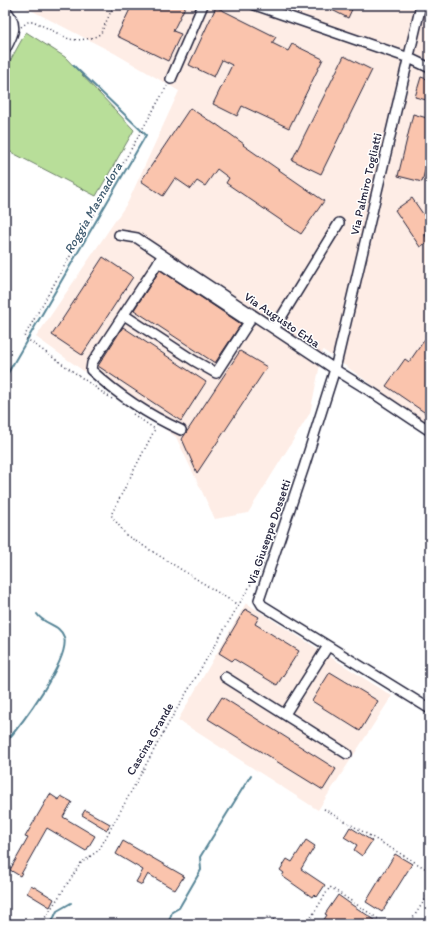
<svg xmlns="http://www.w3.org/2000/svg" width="435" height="929" font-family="Itim,sans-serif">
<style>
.built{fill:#feede6}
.green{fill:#b8de99;stroke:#6d806a}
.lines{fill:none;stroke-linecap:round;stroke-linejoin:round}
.stream{stroke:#568597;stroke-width:2}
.building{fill:#fac4ad;stroke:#22223b}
.minor-casing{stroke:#22223b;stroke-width:12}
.path{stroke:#22223b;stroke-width:1.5;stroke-dasharray:1 3;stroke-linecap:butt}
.minor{stroke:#fff;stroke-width:9}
.labels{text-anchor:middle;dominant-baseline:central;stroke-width:3;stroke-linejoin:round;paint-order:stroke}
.street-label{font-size:12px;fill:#22223b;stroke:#fff}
.water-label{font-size:13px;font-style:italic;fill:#405c71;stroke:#fff}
</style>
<rect width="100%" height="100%" fill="#fff"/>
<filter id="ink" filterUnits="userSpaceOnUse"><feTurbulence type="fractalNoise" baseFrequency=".025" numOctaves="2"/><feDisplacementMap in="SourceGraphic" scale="8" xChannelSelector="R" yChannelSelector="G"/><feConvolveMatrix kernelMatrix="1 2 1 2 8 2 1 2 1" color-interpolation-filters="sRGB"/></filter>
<g filter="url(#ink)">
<path class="built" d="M21,5h409v421l-107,-76 -13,63 -62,100 -33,6 -39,-82 -140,-100 92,-135 51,-111 -65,-38z
M246,603l146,93 -74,114 -140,-90z"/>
<path class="green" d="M26,32l39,25 69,73 -38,66 -91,-47v-79z"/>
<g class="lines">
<path class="stream" d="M5,378l141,-243 -73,-70
M5,743c15,-17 66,-84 59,-106 -4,-13 -20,-12 -27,-23
M51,924l6,-13 14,-8
M168,924l4,-12 7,-4 22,-38 -1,-13 51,-82
M252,924l1,-1"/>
</g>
<path class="building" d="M132,5h54l-13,26 8,3 -13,27 -51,-25z
M322,5h32l-6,13z
M216,7l60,30 -4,6 16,8 4,-7 31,15 -34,69 -47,-22 -5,10 -24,-12 19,-39 -10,-5 -8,17 -25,-12z
M344,56l28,14 -51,104 -29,-14z
M421,77l9,3v21l-15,-4z
M190,108l26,17v-1l28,20 -1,1 81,56 -23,33 -75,-51 3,-5 -12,-9 -12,17 -8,-5 -6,8 -16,-11 -12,18 -22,-15z
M413,114l14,4 -1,2 4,1v30l-8,31 -24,-6z
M412,198l18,26v8l-5,3 4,6 -9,6 -25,-37z
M103,257l30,20 -51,78 -30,-20z
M160,270l81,54 -26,39 -81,-53z
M123,327l83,55 -25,39 -83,-55z
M430,332v77l-3,5 -41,-28 19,-27 4,3z
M240,351l27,16 -70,106 -15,-34z
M245,609l14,8 -4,7 44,27 -22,34 -43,-26 -2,2 -13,-8z
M330,672l48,29 -18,30 -48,-30z
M222,697l114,72 -13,21 -115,-71z
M50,794l9,6 2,-4 11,6 -9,15 32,19 -9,15 -39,-23 -27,48 -10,-6 18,-32 -3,-1z
M85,810l25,14 -3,6 -25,-15z
M350,827l22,14 -10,15 -8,-6 3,-5 -13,-8z
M306,840l9,6 -14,23 24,16 -8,12 -3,-3 -2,3 -30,-21 2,-3 -4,-3 7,-11 5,3z
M123,841l61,35 -9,14 -27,-16 -6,11 -6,-3 7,-12 -27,-16z
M395,854l17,10 -30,48 -16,-10z
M31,885l23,14 -4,8 -23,-14z
M338,895l14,10 29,19h-60l6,-9 -2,-1z"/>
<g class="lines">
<g class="minor-casing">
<path id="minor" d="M255,5l154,53 21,10
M421,5l-86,364 -31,98 -45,133 3,5 168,104
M5,9c14,16 9,25 0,41
M171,79l32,-74
M119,235l18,3 202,134 31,19 60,40
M161,258l-69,105 -1,7c27,25 57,45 90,60
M124,315l69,45 23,13 33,-51 -91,-60
M274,329l65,-106
M225,677l122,77
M285,714l43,-68"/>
</g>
<path class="path" d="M21,27l7,-5 5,-1 36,18c9,2 26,0 32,-6l13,-28
M112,399l-88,-62 143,-251
M133,414l22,15 -44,86 15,20 112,70
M324,809l106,62
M41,924l40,-61 18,-13 72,-131 92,-155
M262,924l6,-8 12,8
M307,924l23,-37 56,37
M409,924l21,-32"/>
<use href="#minor" class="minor"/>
</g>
</g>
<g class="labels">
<g class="street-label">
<text transform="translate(366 184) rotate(-77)">Via Palmiro Togliatti</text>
<text transform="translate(282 320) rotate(34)">Via Augusto Erba</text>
<text transform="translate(269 532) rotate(-71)">Via Giuseppe Dossetti</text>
<text transform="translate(150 739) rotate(-60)">Cascina Grande</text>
</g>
<g class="water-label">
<text transform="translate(93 208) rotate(-60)">Roggia Masnadora</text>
</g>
</g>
<rect width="435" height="929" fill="none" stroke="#fff" stroke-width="20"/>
<rect x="10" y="10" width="415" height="909" fill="none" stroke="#22223b" stroke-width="1.5" filter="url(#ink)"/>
</svg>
